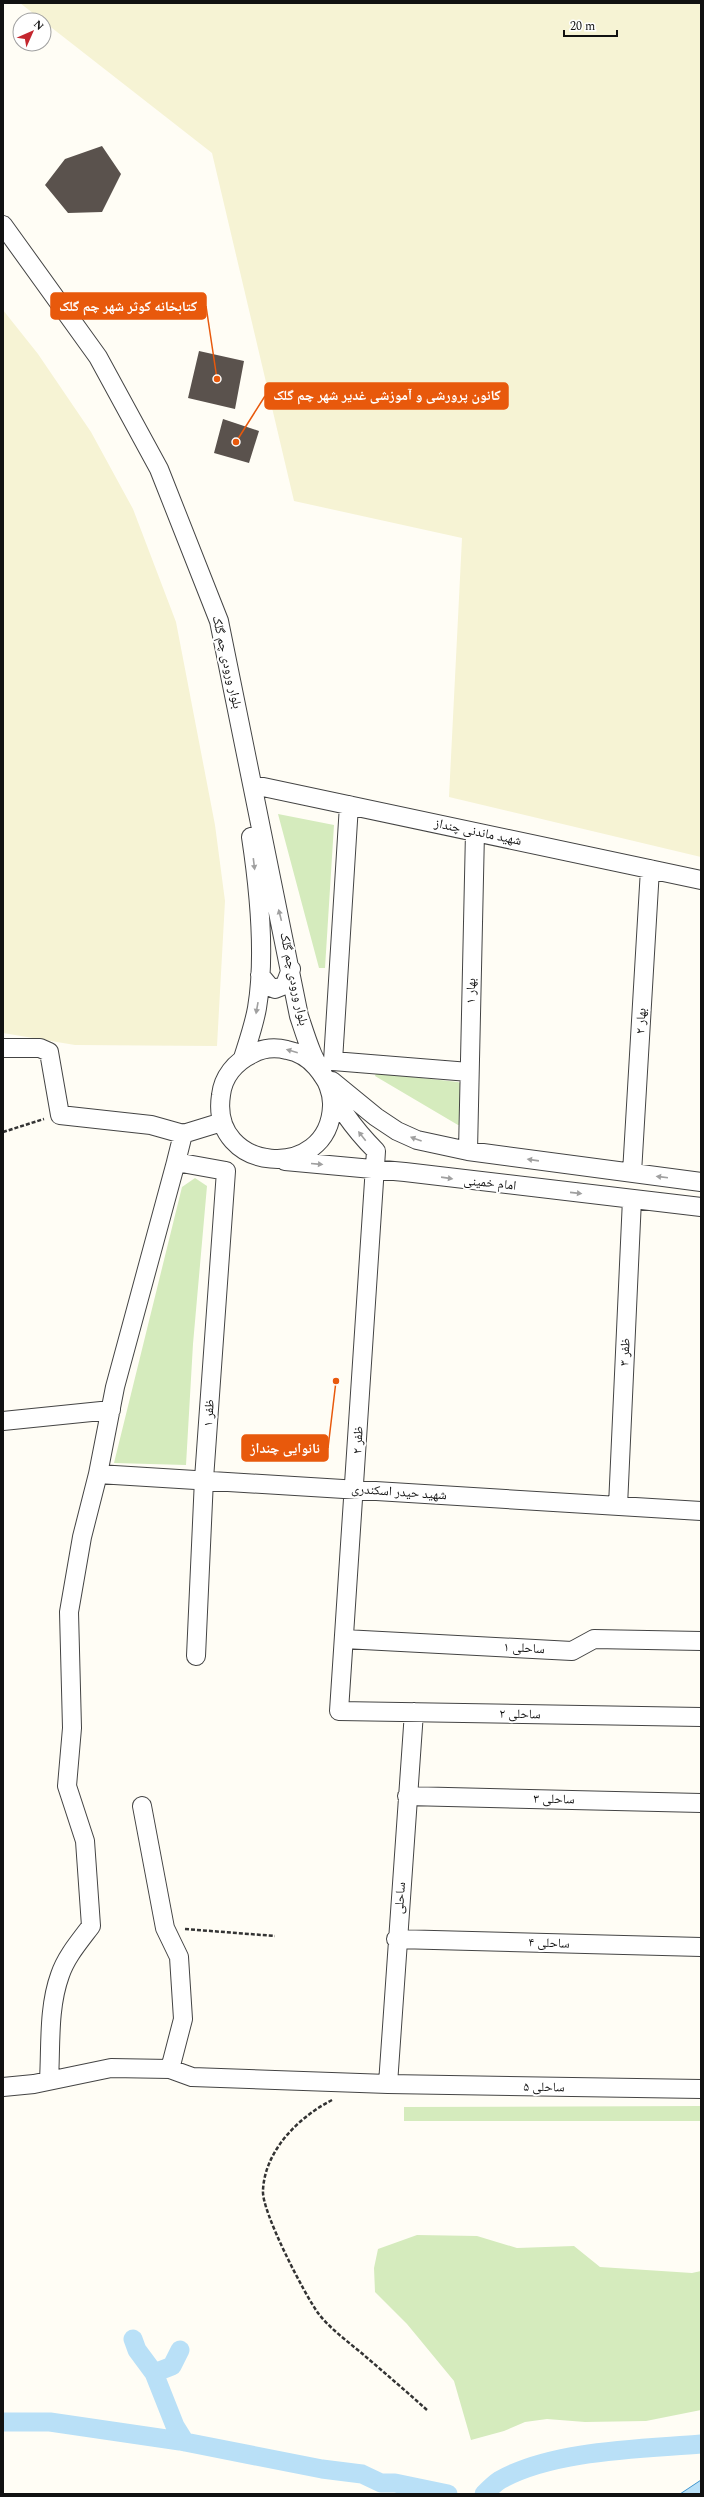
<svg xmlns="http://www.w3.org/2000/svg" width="704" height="2497" font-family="Spectral,'Noto Naskh Arabic',serif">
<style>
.farmland{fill:#f6f3d4}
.green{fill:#d5ebbd}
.water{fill:#b9e0f7;stroke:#3f96cf}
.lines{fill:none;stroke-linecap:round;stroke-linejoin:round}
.canal{stroke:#b9e0f7;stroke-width:19}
.building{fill:#5a524d}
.minor-casing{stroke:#444;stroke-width:20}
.path{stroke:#333;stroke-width:2.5;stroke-dasharray:4 2;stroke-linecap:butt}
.minor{stroke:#fff;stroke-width:18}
.oneway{fill:#a0a0a0}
.labels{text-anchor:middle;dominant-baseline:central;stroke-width:4;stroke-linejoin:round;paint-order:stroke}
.street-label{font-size:13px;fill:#111;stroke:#fff}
.leader{fill:none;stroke:#e8590c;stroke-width:1.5}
.callout-dot{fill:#e8590c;stroke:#fff;stroke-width:1.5}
.callout{fill:#e8590c;stroke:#e8590c;stroke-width:1.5}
.callout-label{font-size:14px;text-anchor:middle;font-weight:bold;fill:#fff}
</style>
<rect width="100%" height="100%" fill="#fffdf5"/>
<path class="farmland" d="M20,3h681v854l-252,-60 13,-259 -168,-37 -82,-348z
M3,310l35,44 53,78 42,77 43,113 39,203 10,76 -8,145 -142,-1 -72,-12z"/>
<path class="green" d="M278,814l56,11 -9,143h-6z
M376,1073l82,9 4,2 -1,40 -3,1 -83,-49z
M195,1178l12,8 -14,158 -7,121 -72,-2 68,-276z
M701,2106v15h-297v-14z
M417,2235l60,1 40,12 57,-2 26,21 92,6 9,-2v139l-55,11 -61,1 -38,-3 -22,3 -21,9 -33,9 -17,-59 -47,-57 -32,-32 -1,-24 4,-19z"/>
<path class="water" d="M701,2480v14h-21z"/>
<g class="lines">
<path class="canal" d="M133,2339l4,11 17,23
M180,2350l-8,16 -18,7 21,53 10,16
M3,2422h47l130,19 142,28 40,5 19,9h14l53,11
M484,2494c5,-5 10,-10 16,-14 53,-30 141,-31 201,-36"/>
</g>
<path class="building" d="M102,146l19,28 -19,38 -34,1 -23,-28 20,-26z
M199,351l45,10 -9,48 -47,-11z
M223,419l36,12 -10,32 -35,-10z"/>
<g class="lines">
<g class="minor-casing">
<path id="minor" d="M3,225l95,132 61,112 60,152 80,395c4,12 8,25 13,37 7,17 21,33 20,53 -3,77 -123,67 -111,-11 2,-18 14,-33 31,-41 11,-6 23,-7 35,-4 33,6 42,39 58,64 9,13 20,26 31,37l-37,560 362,6
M254,785l447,95
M349,805l-16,256 136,11
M260,975l10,12 5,2 10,-4 6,-16
M3,1048h37l9,4 11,63 91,10 32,9
M243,1058c5,-16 11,-33 14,-50 9,-54 2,-118 -6,-171
M332,1081l44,36 21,14 20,9 51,11 233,31
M468,1151l7,-319
M285,1161l120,11 296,35
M176,1162l7,-28 39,-12
M632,1173l18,-304
M3,1421l108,-11
M98,1474l603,37
M618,1506l14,-307
M344,1639l228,12 22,-12 107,2
M196,1656l8,-177 22,-308
M407,1796l294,7
M396,1939l305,8
M170,2069l22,8 196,7 313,5
M49,2080c2,-34 -1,-72 11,-105 6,-18 19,-33 31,-49l-6,-85 -18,-55 5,-58 -3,-116 13,-75 16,-63 17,-87 61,-225 50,9
M388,2084l26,-372
M3,2087l31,-3 77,-16 59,1 13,-50 -4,-62 -14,-29 -23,-122"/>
</g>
<path class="path" d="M3,1132l41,-13
M185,1929l90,7
M332,2100c-33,17 -67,50 -69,90 -2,21 42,105 55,123 13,17 32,30 47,43 21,18 42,36 62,54"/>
<use href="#minor" class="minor"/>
</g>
<defs><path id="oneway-solid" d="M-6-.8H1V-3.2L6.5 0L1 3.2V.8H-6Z"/></defs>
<g class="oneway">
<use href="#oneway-solid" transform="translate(254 864) rotate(83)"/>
<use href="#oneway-solid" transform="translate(280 915) rotate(-104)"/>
<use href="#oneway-solid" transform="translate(257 1008) rotate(100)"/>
<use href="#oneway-solid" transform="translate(292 1051) rotate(-164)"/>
<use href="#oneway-solid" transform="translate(362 1136) rotate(-128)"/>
<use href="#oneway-solid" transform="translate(416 1139) rotate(-160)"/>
<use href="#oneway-solid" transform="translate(533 1160) rotate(-172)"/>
<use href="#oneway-solid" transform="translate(317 1164) rotate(5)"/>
<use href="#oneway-solid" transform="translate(662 1177) rotate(-173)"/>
<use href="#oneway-solid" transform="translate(447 1178) rotate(8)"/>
<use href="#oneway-solid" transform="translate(576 1193) rotate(6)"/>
</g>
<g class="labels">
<g class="street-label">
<text transform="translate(227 662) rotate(77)">بلوار ورودی چم گلک</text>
<text transform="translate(478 832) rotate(12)">شهید ماندنی چنداز</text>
<text transform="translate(294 979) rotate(78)">بلوار ورودی چم گلک</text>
<text transform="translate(471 991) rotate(-89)">بهار ۱</text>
<text transform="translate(641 1021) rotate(-87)">بهار ۲</text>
<text transform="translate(490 1183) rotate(6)">امام خمینی</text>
<text transform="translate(625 1352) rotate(-87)">ظفر ۳</text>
<text transform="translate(209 1413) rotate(-86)">ظفر ۱</text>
<text transform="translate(358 1440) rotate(-87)">ظفر ۲</text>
<text transform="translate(399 1492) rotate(4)">شهید حیدر اسکندری</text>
<text transform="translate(524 1648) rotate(3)">ساحلی ۱</text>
<text transform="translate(520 1714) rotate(1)">ساحلی ۲</text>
<text transform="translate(554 1799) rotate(1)">ساحلی ۳</text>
<text transform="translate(400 1898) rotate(-86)">ساحلی</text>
<text transform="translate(549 1943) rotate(2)">ساحلی ۴</text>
<text transform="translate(544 2087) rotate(1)">ساحلی ۵</text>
</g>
</g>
<path class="leader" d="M217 379L206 306M236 442L265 396M336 1381L328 1448"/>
<g class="callout-dot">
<circle cx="217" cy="379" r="4"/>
<circle cx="236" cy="442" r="4"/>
<circle cx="336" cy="1381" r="4"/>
</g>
<g class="callout">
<rect x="51" y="293" width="155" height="26" rx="4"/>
<rect x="265" y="383" width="243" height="26" rx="4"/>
<rect x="242" y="1435" width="86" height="26" rx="4"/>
</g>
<g class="callout-label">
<text x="128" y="311">کتابخانه کوثر شهر چم گلک</text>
<text x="387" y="400">کانون پرورشی و آموزشی غدیر شهر چم گلک</text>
<text x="285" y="1453">نانوایی چنداز</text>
</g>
<rect width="704" height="2497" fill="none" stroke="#111111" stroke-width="8"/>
<g transform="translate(32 32) rotate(45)"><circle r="19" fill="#ffffff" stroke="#a0a0a0"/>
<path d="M0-3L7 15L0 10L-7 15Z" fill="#c4262e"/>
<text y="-6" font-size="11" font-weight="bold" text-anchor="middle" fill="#111111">N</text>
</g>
<path d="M564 30v6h53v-6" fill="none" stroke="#111111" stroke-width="2"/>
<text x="570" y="30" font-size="12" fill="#111111" stroke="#ffffff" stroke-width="3" paint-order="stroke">20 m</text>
</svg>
